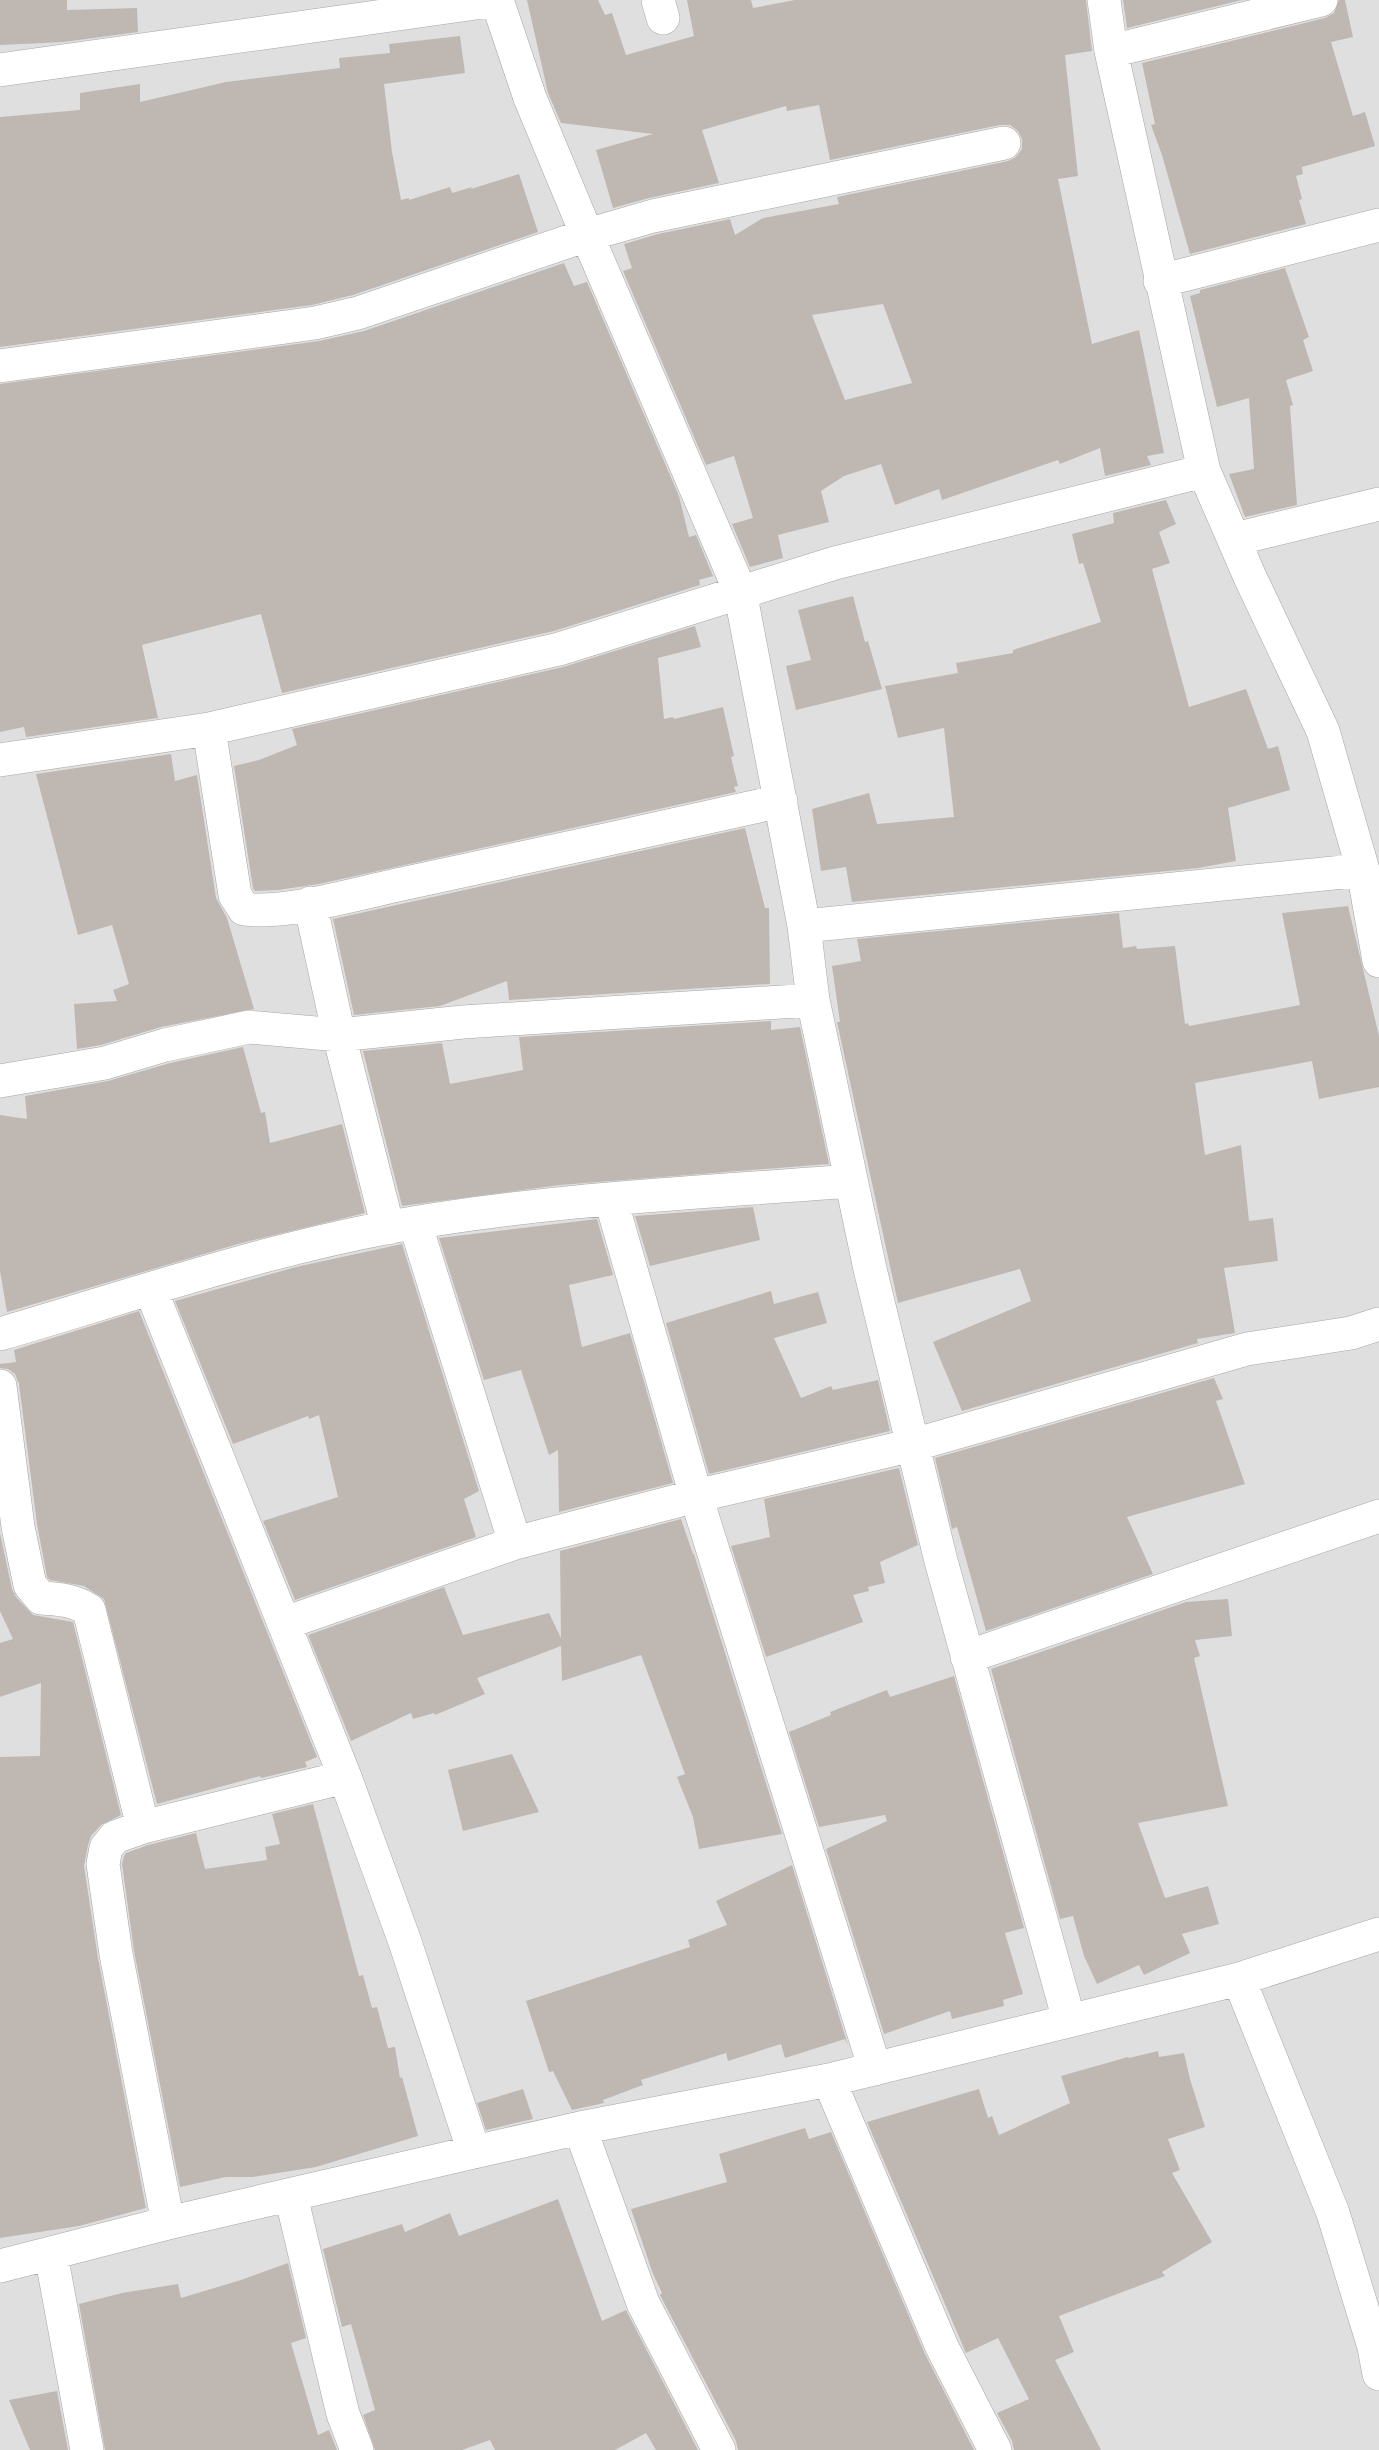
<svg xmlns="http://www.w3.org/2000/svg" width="1379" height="2450" font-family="'Open Sans',sans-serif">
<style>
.residential{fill:#e0dfdf}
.building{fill:#bfb8b2;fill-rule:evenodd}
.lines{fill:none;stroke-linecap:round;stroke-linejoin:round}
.minor-casing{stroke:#a6a6a6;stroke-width:34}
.minor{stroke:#fff;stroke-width:33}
</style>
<rect width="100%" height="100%" fill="#f1efea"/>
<path class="residential" d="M0,0h1379v2450h-1379z"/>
<path class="building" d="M0,0h67v10l70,-2 1,24 -74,10 -64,3z
M527,0h71l7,15 7,-2 14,42 68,-19 -7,-36h64l2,8 42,-8h291l6,51 -27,4 13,121 -20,3 34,165 47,-14 25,123 -17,3 4,9 -46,11 -5,-28 -40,16 -2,-4 -116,40 -3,-11 -44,16 -14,-41 -37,12 -23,15 8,31 -51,13 5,23 -33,9 -18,-43 21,-6 -19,-62 -28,9 -83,-194 9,-3 -8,-24 34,-10 72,-15 5,16 28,-17 76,-14 -2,-7 171,-36 8,-4 6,-8v-10l-4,-8 -8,-6h-10l-170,35 -11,-55 -32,6 -1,-5 -84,24 17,53 -70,15 -36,10 -17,-58 57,-16 -92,-11 -13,-30zM883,304l29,79 -67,17 -33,-85z
M1123,0h119l-115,28z
M1339,0h6l8,37 -22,5 22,74 12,-4 10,34 -73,21 1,7 -7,2 6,23 -3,1 7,24 -116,30 -28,-99 -11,-30 4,-1 -13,-61 183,-45 9,-5z
M460,36l5,37 -81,11 8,68 9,48 8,-2v2l41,-13 2,6 20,-6 -1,2 48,-15 19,58 -185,63 -41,10 -312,42v-230l80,-7v-17l60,-9v18l86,-20 114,-14 -1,-10 51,-5 -1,-9z
M564,263l10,23 13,-4 92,214 10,41 7,-2 17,41 -14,4 1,5 -146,46 -272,62 -21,-79 -119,31 16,73 -132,19 -2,-10 -24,5v-348l319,-43 45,-10z
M1285,268l24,69 -6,3 10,31 -27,9 7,25 -3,1 7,99 -52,12 -16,-43 25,-5 -5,-71 -32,9 -27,-111 10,-3v-3z
M1166,500l10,24 -17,8 11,31 -18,6 37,138 57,-18 22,60 10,-3 12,44 -62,18 8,53 -38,7 -346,34 -6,-35 -25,4 -9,-62 57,-16 8,31 77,-7 -10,-89 -46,10 -13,-52 73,-13 -2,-10 57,-10v-3l88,-28 -18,-59 -4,1 -7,-30 42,-11 -1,-10z
M853,596l12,46 3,-1 14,48 -86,21 -10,-44 25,-6 -13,-50z
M695,626l6,21 -43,11 6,61 9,-2 1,2 49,-12 11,49 -3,1 7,29 -4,1 2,5 -417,92 -41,6 -23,1 -2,-3 -19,-122 25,-6 38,-15 -5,-16 271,-62z
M171,754l4,27 22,-6 19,123 11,20 27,91 -93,18 -60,18 -24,4 -3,-45 43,-3 -4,-11 16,-6 -17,-59 -34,10 -42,-161z
M745,828l20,80h4l1,76 -261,16 -2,-19 -67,25 -86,9 -21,-96z
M1348,906l31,130v51l-60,12 -7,-38 -117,22 10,72 36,-10 8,76 24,-3 5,43 -54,7 11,65 -38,6 1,4 -236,68 -29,-69 98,-41 -11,-32 -122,34 -61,-281h3l-8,-56 29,-5 -4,-22 262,-26 4,35 13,-2 1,3 38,-3 10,78 3,-1 1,3 111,-21 -18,-92z
M771,1021v9l29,-3 29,137 -269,21 -158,21 -39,-155 79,-8 8,41 73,-14 -4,-33z
M243,1047l18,66 4,-1 5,31 72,-19 23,89 -127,31 -231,68 -7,-41v-156l27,4 -2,-23 83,-15 62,-18z
M753,1207l7,33 -110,26 -15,-50z
M597,1219l16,56 -44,10 13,62 48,-14 43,150 -114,29 -1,-62 -9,5 -28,-85 -37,10 -45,-142z
M402,1244l77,247 -15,8 12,38 -181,63 -32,-79 75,-24 -19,-82 -10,4 -1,-3 -75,28 -58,-143 121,-34z
M771,1291l3,13 44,-12 9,31 -53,15 27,60 30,-12 2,4 45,-10 12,51 -181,43 -43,-151z
M139,1311l178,446 -12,5 2,5 -46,11 -1,-2 -103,28 -53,-205 -20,-13 -34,-6 -3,-3 -10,-53 -18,-140 -4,-10 -7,-5 -8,-1v-4l16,-2 -2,-12z
M1214,1378l9,21 -7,2 29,83 -118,33 26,57 -167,57 -29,-104 -5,2 -17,-71z
M899,1468l19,77 -38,17 5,21 -17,4 1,4 -16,4 10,27 -97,35 -35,-111 39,-9 -6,-38z
M681,1519l12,35h1l88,280 -83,15 -6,-32 -16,-40 8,-3 -44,-119 -79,26 -1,-35 -84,32 8,16 -50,21 -1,-2 -21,6 -2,-6 -60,28 -43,-106 136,-48 19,48 86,-22 12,25 -1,-87z
M0,1533l12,56 4,8 17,18 40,7 48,193 -20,10 -10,11 -3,9 -4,21 14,92 48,250 -67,18 -79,12v-481l40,-1 1,-73 -41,14v-54l13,-4 -13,-28z
M1228,1599l4,37 -37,4 5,16 -6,2 34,148 -90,17 27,75 43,-12 11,38 -37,10 8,19 -46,22 -5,-10 -42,19 -13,-28 -11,-40 -13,3 -69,-250 195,-67z
M954,1676l70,252 -19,5 18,61 -20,6 1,6 -52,13 -2,-8 -66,23 -58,-185 61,-28 -2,-6 -66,12 -30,-95 42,-17 -1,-3 57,-22 3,7z
M512,1754l27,58 -76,19 -15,-61z
M313,1804l46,172 4,-1 9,33 5,-1 11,41 7,-1 5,31 2,-1 16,59 -102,31 -64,10h-26l-46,10 -46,-236 -12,-87 2,-8 2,-3 22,-8 48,-12 9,36 62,-9 -2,-13 15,-3 -8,-30z
M792,1865l56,180 -3,-6 -60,19 -4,-14 -53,17 -2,-8 -85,27 2,5 -40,15 1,3 -32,7 -19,-39 -4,1 -23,-71 164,-54 -2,-7 39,-15 -11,-24z
M1158,2051l1,6 25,-4 6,26 15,48 -37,12 12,31 -8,3 40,69 -50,30 3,4 -106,40 15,36 -19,8 46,90h-87l-2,-9 -15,-28 32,-14 -31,-61 -32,15 -99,-231 112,-33 9,29 4,-2 7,19 71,-32 -9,-27 67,-19 1,1z
M523,2089l10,30 -47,11 -9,-27z
M805,2128l4,11 22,-7 94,222 49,96h-236l-2,-9 -76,-146 2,-2 -9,-19 -22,-65 96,-27 -8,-28z
M558,2199l44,122 24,-11 72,140h-42l-10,-17 -31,17h-120l-5,-10 -28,10h-87l-12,-35 12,-5 -24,-86 -9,3 -19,-78 79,-25 3,8 45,-19 9,23z
M288,2263l18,75 -15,5 27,92 11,-5 8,20h-232l-26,-146 43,-11 56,-9 3,14 60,-18z
M57,2391l11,59h-38l-21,-50z"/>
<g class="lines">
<g class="minor-casing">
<path id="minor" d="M658,0l5,18
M1104,0l7,51 93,420 46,106 73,154 40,139 16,91
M1111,51l210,-51
M0,70l497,-70 33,98 57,137 -229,78 -43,10 -315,43
M1004,143l-351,73 -66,19 153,356 64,335 9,74 57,269 71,292 128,459
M1160,281l219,-56
M1235,539l144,-35
M209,729l26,166 9,14c42,6 114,-16 158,-25 126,-27 253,-55 379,-83
M0,760l209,-31 350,-80 276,-86 369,-92
M310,903l29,132 49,193
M804,926l559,-56
M0,1081l105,-18 60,-18 84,-18 90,8 124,-13 350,-22
M611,1200l85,296 179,573
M415,1223l100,320
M151,1290l194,487 60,165 69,210
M0,1334c130,-38 257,-82 390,-107 152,-28 308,-34 461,-46
M0,1386l18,141 12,58 11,13c18,1 33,2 48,12l54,217
M285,1623l230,-80 181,-47 217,-51 334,-96 104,-16 28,-9
M967,1657l412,-141
M1239,1979l94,234 41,134 5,27
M829,2080l113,267 53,103
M580,2128l63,175 76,147
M291,2196l52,218 14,36
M168,2223l-52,-269 -13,-90 3,-16 9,-11 28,-10 202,-50
M51,2254l36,196
M0,2266l168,-43 306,-71 106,-24 249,-48 410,-101 140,-45"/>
</g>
<use href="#minor" class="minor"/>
</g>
</svg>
